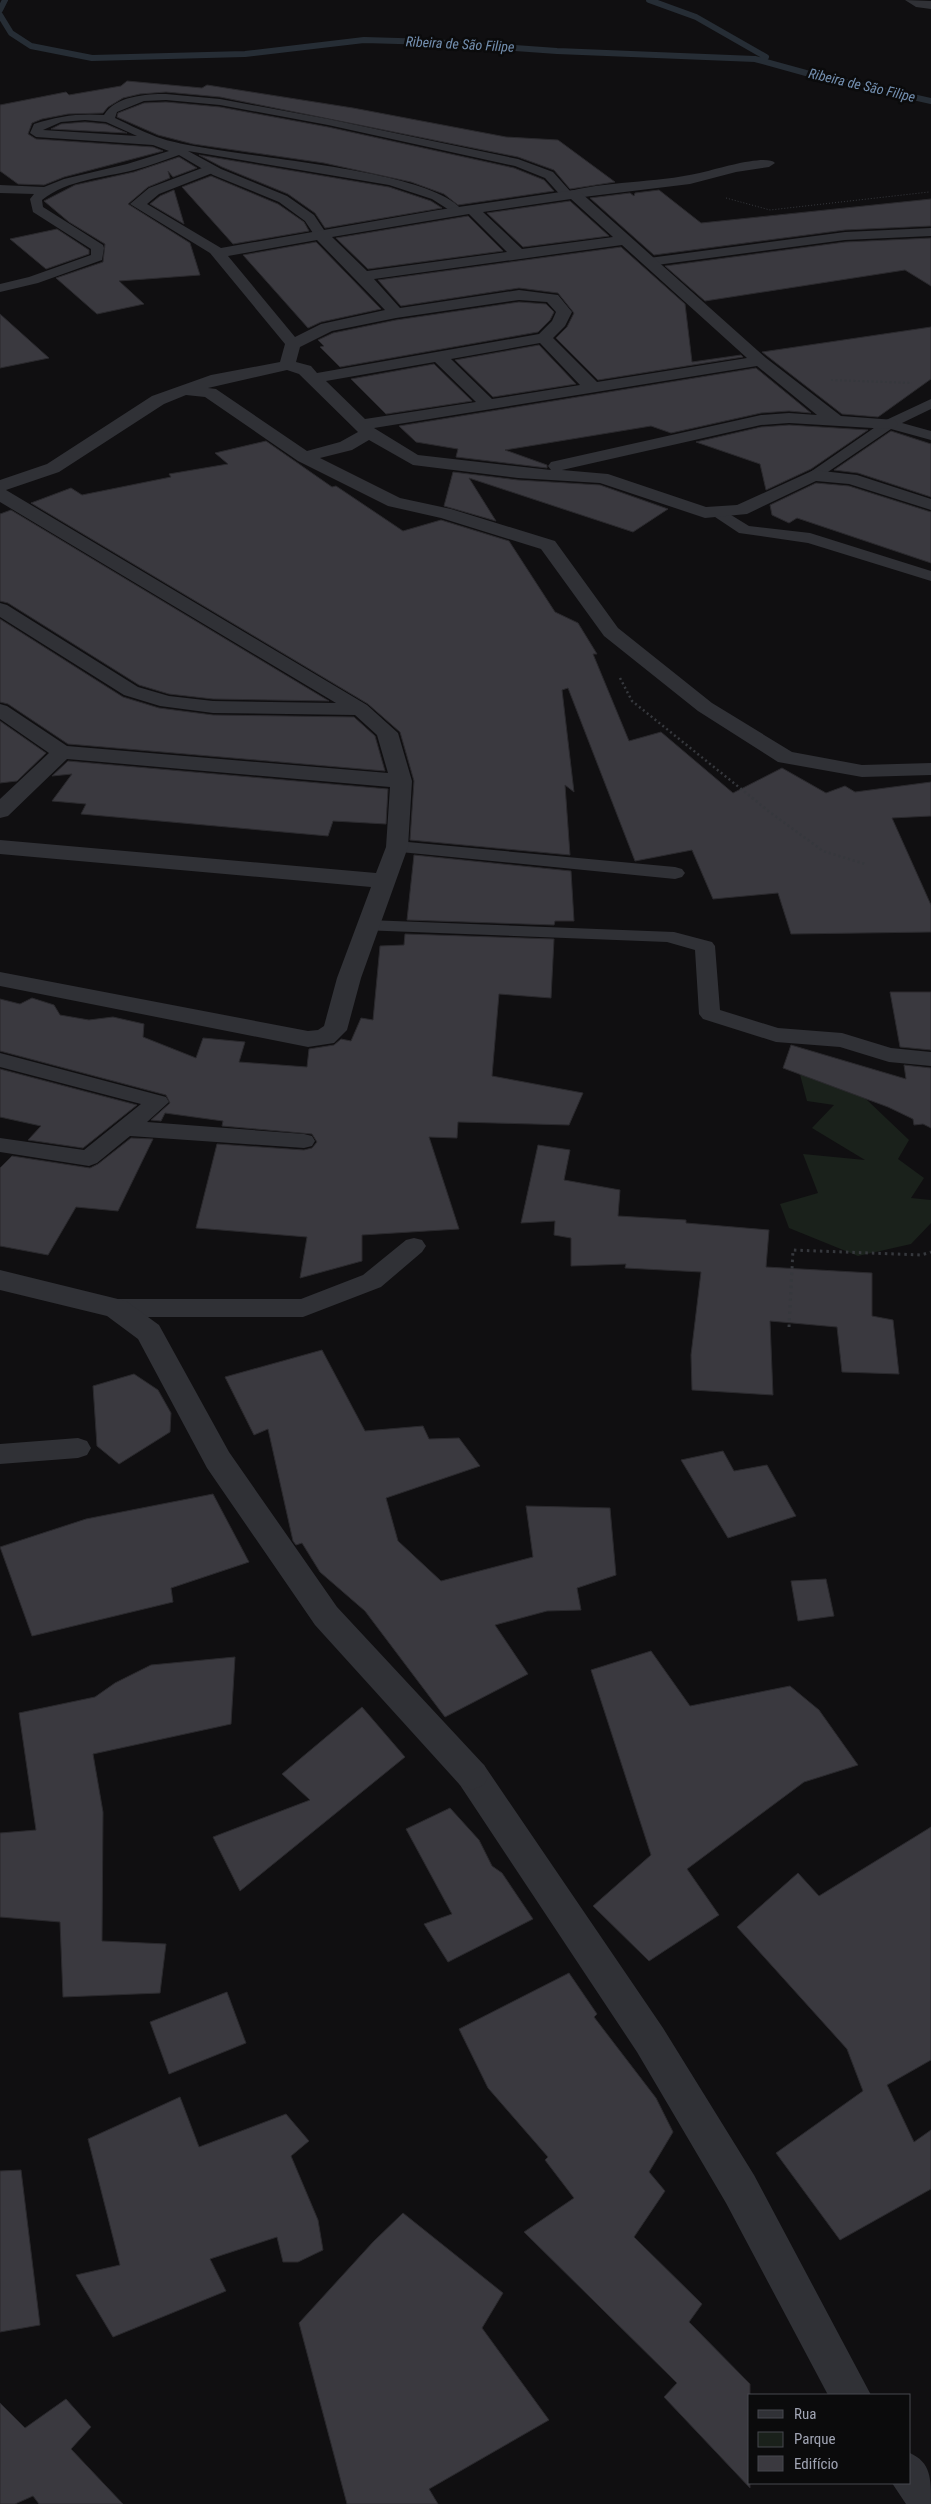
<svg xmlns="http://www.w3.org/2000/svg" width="931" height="2504" font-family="'Roboto Condensed',sans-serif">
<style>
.green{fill:#1a211b}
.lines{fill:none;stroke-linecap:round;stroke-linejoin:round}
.stream{stroke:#262d35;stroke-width:6}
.building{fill:#3a393f;stroke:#2a292d}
.path-far3{stroke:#36383d;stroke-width:1;stroke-dasharray:1 2;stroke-linecap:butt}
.path-far2{stroke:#36383d;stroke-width:2;stroke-dasharray:2 2.5;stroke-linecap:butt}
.path-far1{stroke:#36383d;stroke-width:2.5;stroke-dasharray:2 3;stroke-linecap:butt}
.path{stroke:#36383d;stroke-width:3;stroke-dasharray:2.5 4;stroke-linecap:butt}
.service{fill:#303136;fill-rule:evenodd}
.minor{fill:#303136;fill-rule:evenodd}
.tertiary{fill:#303136;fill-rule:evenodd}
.labels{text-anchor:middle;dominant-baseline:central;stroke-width:5;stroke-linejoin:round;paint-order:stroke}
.far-water-label{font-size:14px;font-style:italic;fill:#7490b1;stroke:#0b0b0c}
</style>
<rect width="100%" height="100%" fill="#100f11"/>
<path class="green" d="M798,1067l35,10 34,23 42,40 -11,19 26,19 -13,20 20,2v23l-20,21 -53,12 -69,-28 -9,-24 38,-11 -15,-39 62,6 -53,-32 22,-23 -27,-4z"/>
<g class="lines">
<path class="stream" d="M649,0l47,17 70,40
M0,10l5,-10
M0,15l11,18 20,13 61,12 153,-4 119,-14 69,2 124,9 198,8 51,14 125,28"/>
</g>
<path class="building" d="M127,81l75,7 5,-3 146,23 153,29 52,3 57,42 -45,7 -16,-19 -36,-13 -298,-60 -54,-5 -26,2 -17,4 -15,9 -5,6 -35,1 -26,5 -10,4 -4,11 8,5 117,8 10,4 -99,26 -20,8 -26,-1 -18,-13v-66l66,-13 3,3 52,-9z
M166,102l54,5 108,20 186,41 30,12 10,11 -96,14 -14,-11 -33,-12 -87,-19 -131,-19 -35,-9 -41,-18 1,-4 26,-10z
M85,122l21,2 21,9 -76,-4 10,-5z
M199,155l190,32 42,14 11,7 -117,20 -10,-15 -27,-19 -66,-27z
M179,157l18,11 -24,9 -5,-6 2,7 -22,9 -20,17 62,39 10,32 -81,6 25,23 -47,10 -41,-36 47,-16 2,-18 -36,-22 -25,-21 31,-16 59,-13z
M211,176l67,28 26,18 5,9 -76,13 -51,-57z
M174,190l10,34 -34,-20 10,-8z
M659,190l42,33 230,-24v27l-86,4 -191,25 -64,-57 40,-5 4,3 1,-3z
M570,201l39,35 -86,11 -36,-34z
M468,216l35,35 -135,18 -32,-31z
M57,229l32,21v4l-43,15 -36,-30z
M931,238v48l-26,-16 -200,31 -40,-35 180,-24z
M316,242l65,67 -60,13 -13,6 -65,-73z
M621,247l64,57 7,58 49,-7 2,2 -145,23 -42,-42 11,-11 7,-14 -16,-20 -39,-5 -118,18 -23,-26z
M519,302l27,2 8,8 -4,8 -12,12 -198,35 -20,-20 4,-1 -6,-6 15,-7 63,-13z
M0,314l49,44 -49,10z
M931,327v52l-53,38 -36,-3 -80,-62z
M539,345l37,39 -83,13 -38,-37z
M434,364l38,37 -86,13 -35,-35z
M756,368l55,45 -22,-2 -28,2 -90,20 -20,-7 -146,24 42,15v3l-91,-11 2,-8 -42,-7 -17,-16z
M789,425l79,5 -57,39 -45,21 -6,-26 -64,-22 65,-15z
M891,431l40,13v53l-73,-24 -24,-3z
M266,441l66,46 4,-1 67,45 38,-11 68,21 46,71 23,11 19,31h-4l36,87 32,-9 72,61 49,-25 44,25 19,-7 10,6 76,-10v34l-39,2 39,87v27l-140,2 -13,-41 -65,6 -21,-49 -57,11 -67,-173 -6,2 12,102 -9,-7 5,70 -160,-15 4,-59 -14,-49 -32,-28 -337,-201 40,-15 11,7 89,-18 -2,-3 59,-10 -13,-11z
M453,472l65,8 82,5 68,24 -35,23 -164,-54 27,43 -52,-15z
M816,483l33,3 82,26v51l-134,-45 -8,5 -17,-8 -2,-10z
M11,510l318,191 -116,-2 -44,-5 -30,-9 -131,-82 -8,-2v-87z
M0,619l123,78 36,11 54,7 141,2 21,19 10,35 -317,-27 -60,-40 -8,-2z
M0,721l46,32 -29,28 -17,2z
M68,761l320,28 -2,35 -53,-3 -5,15 -247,-22 5,-10 -34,-3 20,-27 -20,2z
M414,855l157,16 3,50h-19l-1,4 -147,-5z
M405,934l149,5 -3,59 -52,-4 -7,82 91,17 -14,32 -111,-3 -1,16 -28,-1 30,92 -97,6v26l-62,17 7,-41 -111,-9 21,-84 87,6 8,-2 5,-6 -5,-8 -90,-8 1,-5 -58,-8 -4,8 -10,-1 19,-17 -4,-8 -166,-44v-52l20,5 12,-6 22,7 6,10 29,5 24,-3 31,7 -1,13 53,21 7,-20 42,4 -6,20 68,5 2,-18 25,-4 7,-6 10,2 10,-23 12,2 7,-74 24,-1z
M890,992h41v58l-31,-3z
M791,1045l115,34 -2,-14 27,3v60l-8,-4 -9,1 -1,-6 -25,-12 -105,-39z
M0,1069l137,36 -54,43 -55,-8 13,-14 -41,-9z
M131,1138l22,1 -35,72 -42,-4 -28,48 -48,-9v-78l12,-12 78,12 8,-4z
M538,1145l32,5 -6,30 56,10 -2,26 68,4v3l83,7 -3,37 106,6v43l21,4 6,54 -57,-2 -5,-45 -67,-6 3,74 -81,-5 -1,-35 10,-83 -76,-4 1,-4 -55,2v-28l-17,-3 1,-14 -34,2z
M322,1350l43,81 58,-5 6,13 30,-1 21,28 -94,32 12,43 43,40 92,-24 -7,-51 84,2 6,67 -39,13 4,22 -34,1 -52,14 33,49 -83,43 -80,-106 -45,-39 -18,-29 -6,2 -3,-4 -25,-112 -14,6 -29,-58z
M134,1374l24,16 13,23 -1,19 -51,32 -22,-18 -4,-60z
M723,1451l11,20 33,-6 29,51 -68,22 -47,-78z
M213,1494l36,68 -78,26 2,14 -141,34 -32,-89 86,-28z
M826,1579l8,37 -36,5 -7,-40z
M651,1651l39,55 100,-20 29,24 39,55 -54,17 -117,87 32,46 -70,46 -56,-55 58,-51 -60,-185z
M235,1657l-4,67 -138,30 10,58 -1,129 64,3 -6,49 -97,4 -3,-75 -60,-5v-84l36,-3 -17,-117 76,-16 20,-14 36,-18z
M362,1707l43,50 -165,134 -27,-54 97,-37 -28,-26z
M450,1808l29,32 13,26 10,7 31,46 -85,43 -24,-38 28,-10 -46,-85z
M931,1827v233l-44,25 27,57 17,-12v59l-91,51 -64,-87 87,-62 -16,-42 -110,-122 61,-54 21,23z
M569,1973l28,41 -3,3 62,81 17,34 -24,40 16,19 -31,46 68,67 -13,18 61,62v104l-86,-91 13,-14 -153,-151 50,-34 -29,-38 3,-3 -60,-69 -29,-59z
M227,1992l19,51 -77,31 -19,-52z
M180,2097l19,50 87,-33 23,27 -18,15 27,64 5,30 -25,12h-15l-6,-25 -67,22 16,32 -113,46 -37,-62 44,-10 -32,-126z
M21,2170l19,155 -40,7v-161z
M403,2213l100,80 -21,35 67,92 -120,69 9,15h-91l-48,-181 74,-81z
M66,2399l25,28 -20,22 52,55h-84l-6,-8 -18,8h-15v-101l25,25z"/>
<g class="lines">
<path class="path-far3" d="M726,198l44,12 159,-18"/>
<path class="path-far2" d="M831,380l81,3"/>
<path class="path-far1" d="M620,678l12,23 139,112 52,38 42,13"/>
<path class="path" d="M789,1327l4,-77 128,5 10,-3"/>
<path class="service" d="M166,94l54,5 108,20 190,40 35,13 17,19c45,-11 93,-8 138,-20 12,-3 59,-17 67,-8l-6,4 -33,5 -46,12 -123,15 -4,-1 -18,-20 -30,-12 -187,-41 -108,-20 -54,-5 -22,1 -27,11 -2,6c15,7 32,16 48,21 62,19 266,27 300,72l-6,4 -25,-16 -43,-14 -201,-34 33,18 66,27 27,19 14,21 -6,4 -5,-1 -12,-18 -26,-19 -66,-27 -34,-20c-15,5 -30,11 -45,15 -31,8 -65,9 -92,30l1,7 60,38 1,3 -2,12 -64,23 -38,9v-8l29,-7 62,-22v-6l-58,-37 -3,-13 4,-5 -34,-1v-8l44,2 20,-8 63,-15 42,-13 -16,-6 -117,-8 -6,-4 4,-9c24,-8 45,-11 70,-9 11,-19 42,-21 62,-21zM85,120l21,2 31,14 -94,-6 18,-8z
M931,228v8l-86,4 -196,26 -7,-4 7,-4 196,-26z
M931,399v10l-29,14 29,8v9l-40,-11 -72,49h-10l-3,-3 78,-54z
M718,507l31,19 61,7 121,38v10l-123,-38 -69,-10 -27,-18 -2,-3 2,-3z
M397,841l278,26 7,2 3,4 -3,4 -7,2 -285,-28 -3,-4 3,-4z
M368,920l306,12 38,10 3,4 5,64 58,18 64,5 49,15 40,4v14l-42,-4 -49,-15 -64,-5 -73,-23 -4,-5 -4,-64 -28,-8 -306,-12 -3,-4 3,-4z
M0,1053l166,44 3,5 -22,20 157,12 8,2 3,5 -3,5 -8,2 -174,-12 -33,27 -8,3 -89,-14v-14l84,12 57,-46 -141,-37z
M414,1238l8,2 4,6 -4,6 -41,35 -78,30h-187l-9,-3 -3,-6 3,-6 9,-3h185l62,-24 43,-35z
M78,1438l9,3 4,7 -4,7 -9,3 -78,6v-20z"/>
<path class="minor" d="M905,0l26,1v8l-15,-2z
M210,165l7,4 -2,3 -56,22 -12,10 74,44 217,-38 136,-20 5,1 187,167 75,58 54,4 3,4 -3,4 -6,1 -100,-6 -28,2 -199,45 46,4 98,33 31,-2 77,-35 43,5 74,24v11l-82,-26 -33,-3 -69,33 -42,4 -105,-35 -82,-5 -105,-13 -44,-25 -17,10 -32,8 80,40 51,11 104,32 63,87 94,75 80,49 70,13 69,-2v12l-69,2 -84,-15 -80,-51 -94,-75 -63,-87 -100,-31 -53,-12 -90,-45 -93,-64 -19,-2 -22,9 -105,68 -53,18 361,215 31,28 14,48 -4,66 -47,131 -14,52 -13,13 -26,4 -308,-61v-14l308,59 10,-1 6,-4 13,-48 34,-91 -371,-33v-14l376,33 10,-26 4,-60 -323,-28 -59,57 -8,2v-19l49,-46 -49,-34v-15l7,2 60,40 321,27 -11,-38 -22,-20 -142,-2 -53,-7 -36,-11 -124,-78v-14l7,2 131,82 31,9 44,5 123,2 -336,-201v-22l47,-16 105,-68 59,-21 69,-13 5,-18 -75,-91 -80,-49 19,-16zM571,199l42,38 -91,12 -39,-37zM469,214l38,38 -140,19 -35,-34zM317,240l68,70 -64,14 -26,13 -67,-81zM622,245l125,113 -150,24 -44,-44 12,-12 7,-14 -14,-17 -39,-5 -119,18 -26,-29zM519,300l28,2 9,10 -4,9 -13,13 -222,39 -6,-7 -15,-4 4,-15 32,-16 64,-13zM540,343l40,42 -88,14 -41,-40zM435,362l41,40 -111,17 -39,-38zM757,366l60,49 -28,-2 -28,2 -210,47 -3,4 3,4 -133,-15 -44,-27zM287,370l12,4 59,58 -18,10 -33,9 -91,-62 -8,-1z
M472,1760l12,5 179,263 91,147 117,220h-43l-102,-192 -89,-151 -177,-267 -5,-10 5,-10z
M910,2453c21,10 21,24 21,51h-25l-14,-21h18z"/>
<path class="tertiary" d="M0,1270l126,31 33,24 70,127 108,155 147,158 5,10 -5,10 -12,5 -12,-5 -145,-160 -108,-157 -69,-129 -31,-23 -107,-26z"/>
</g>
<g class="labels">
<g class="far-water-label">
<text transform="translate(460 44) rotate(3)">Ribeira de São Filipe</text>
<text transform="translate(862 85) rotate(13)">Ribeira de São Filipe</text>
</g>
</g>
<rect x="748" y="2394" width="162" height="90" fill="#0b0b0c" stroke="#47484f"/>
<rect x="758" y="2410" width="25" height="8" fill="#303136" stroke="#47484f"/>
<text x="794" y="2419" font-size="15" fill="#a0a4b3">Rua</text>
<rect x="758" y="2432" width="25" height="15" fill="#1a211b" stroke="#47484f"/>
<text x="794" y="2444" font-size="15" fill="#a0a4b3">Parque</text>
<rect x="758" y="2456" width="25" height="15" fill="#3a393f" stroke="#47484f"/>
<text x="794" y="2469" font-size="15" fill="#a0a4b3">Edifício</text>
</svg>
